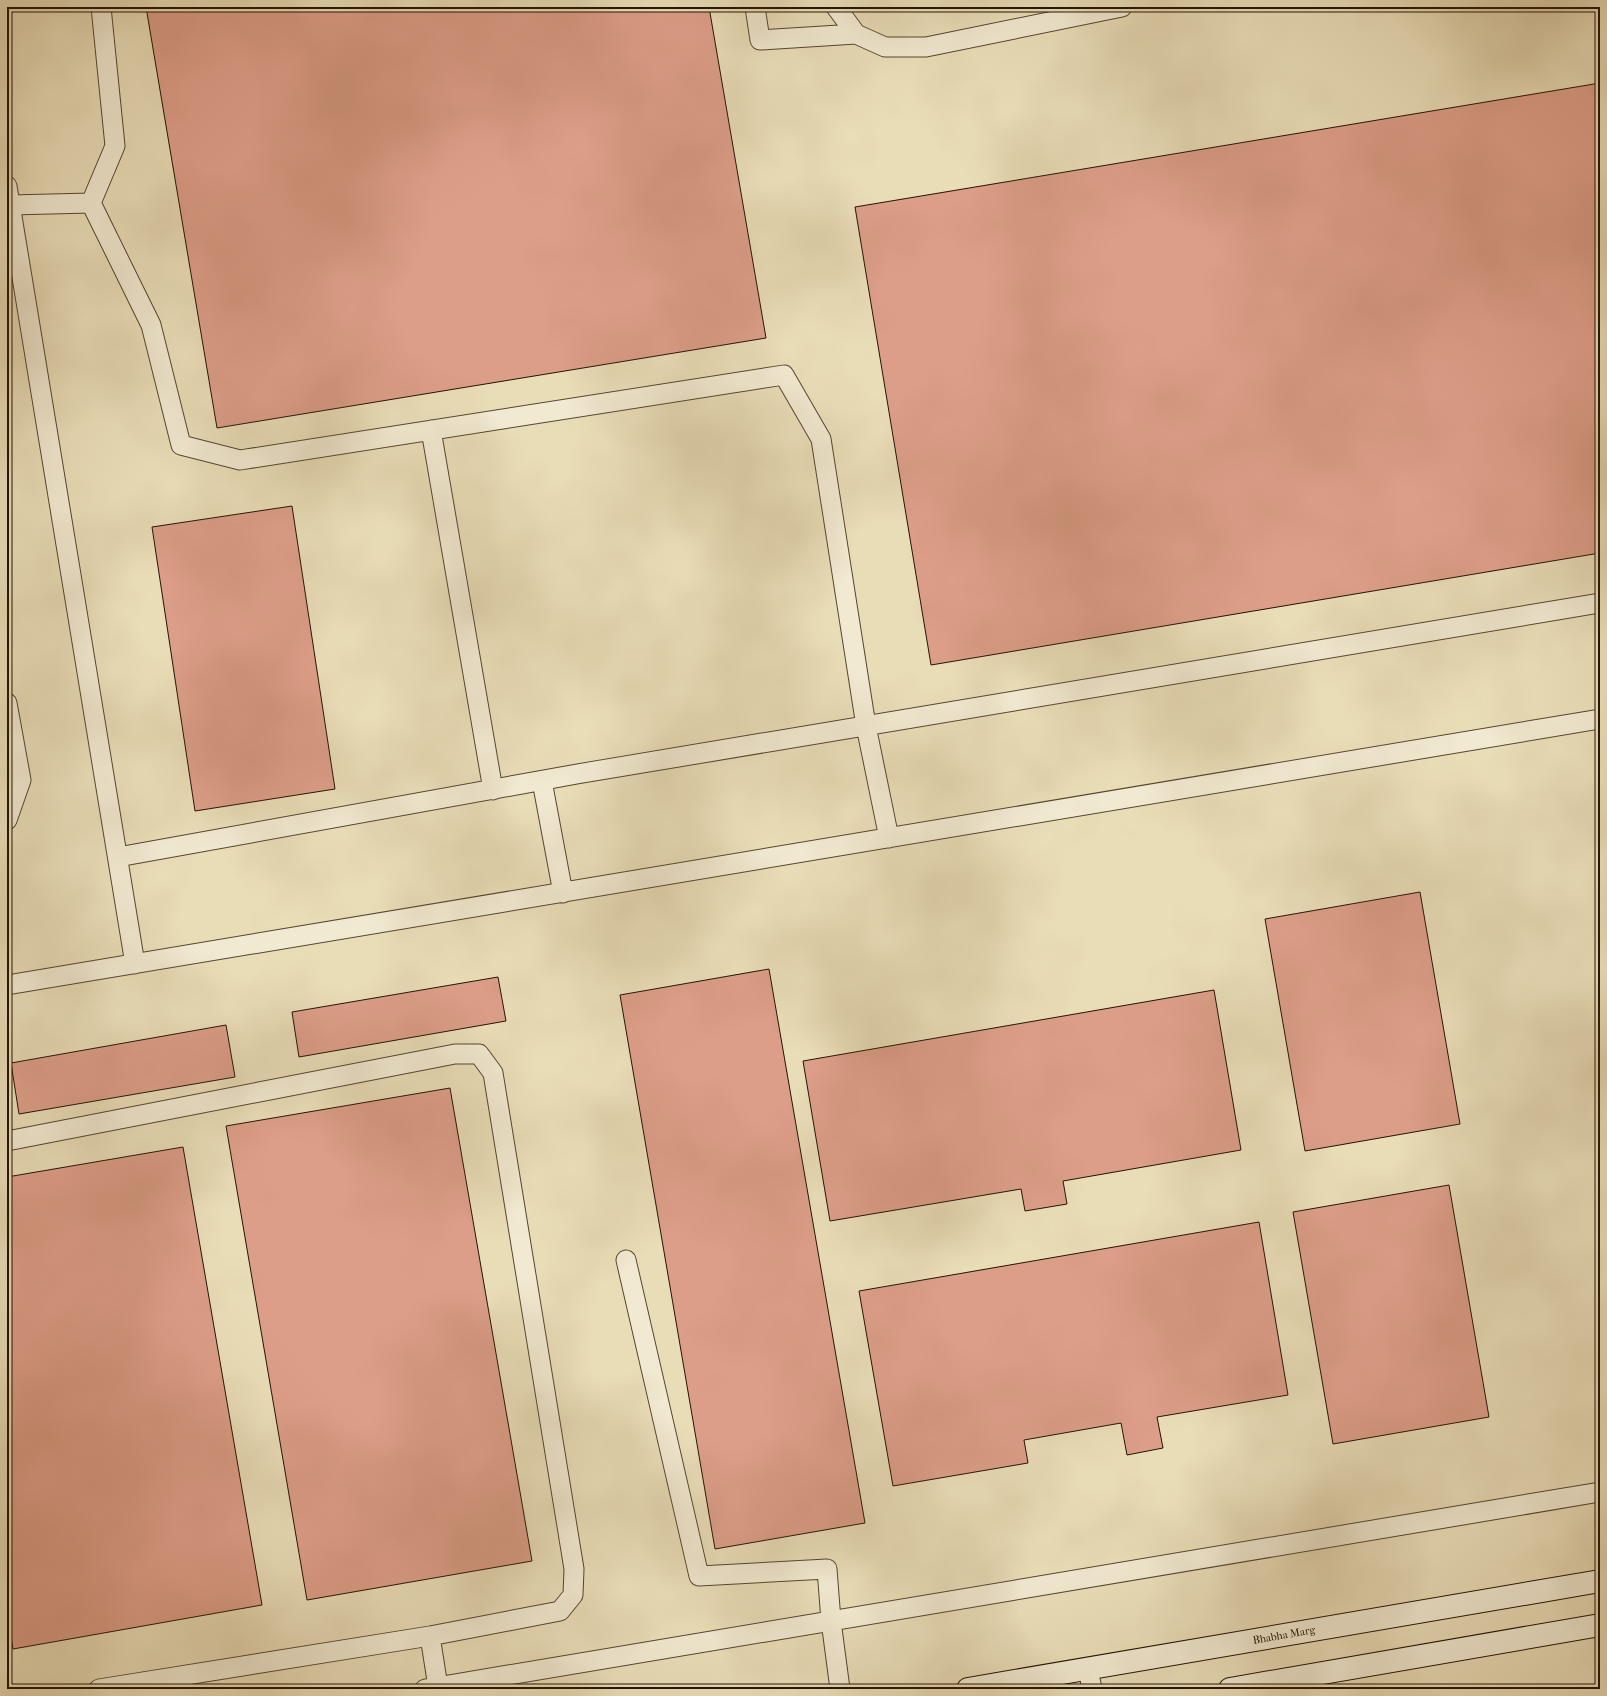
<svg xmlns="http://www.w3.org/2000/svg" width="1607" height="1696" font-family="'IM FELL French Canon',serif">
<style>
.building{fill:#dd9e89;stroke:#241401}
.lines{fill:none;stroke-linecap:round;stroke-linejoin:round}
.lane-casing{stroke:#55462f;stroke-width:21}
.secondary-casing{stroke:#241401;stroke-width:24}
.lane{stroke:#f1e9d1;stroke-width:19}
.secondary{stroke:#f1e9d1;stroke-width:22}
.labels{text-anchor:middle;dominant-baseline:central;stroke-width:3;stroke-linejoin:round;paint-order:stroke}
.street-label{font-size:11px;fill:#241401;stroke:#f1e9d1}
</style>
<rect width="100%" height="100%" fill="#e9ddb8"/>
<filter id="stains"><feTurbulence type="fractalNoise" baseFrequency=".005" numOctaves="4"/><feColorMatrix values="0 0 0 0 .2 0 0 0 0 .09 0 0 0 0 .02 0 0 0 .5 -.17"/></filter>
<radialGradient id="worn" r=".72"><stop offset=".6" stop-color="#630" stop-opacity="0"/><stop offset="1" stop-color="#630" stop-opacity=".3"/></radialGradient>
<path class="building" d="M146,7h563l57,331 -549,90z
M1600,83v470l-669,112 -76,-458z
M292,506l43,283 -140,22 -43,-284z
M1420,892l40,232 -155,27 -40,-232z
M769,969l96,554 -150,26 -95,-554z
M498,977l8,44 -207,36 -7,-45z
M1214,990l27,160 -178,31 4,23 -42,7 -4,-22 -191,32 -27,-160z
M226,1025l9,52 -216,37 -8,-51z
M450,1088l82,473 -225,39 -81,-474z
M183,1147l79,458 -249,44 -6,-35v-437z
M1449,1185l40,232 -156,27 -40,-232z
M1259,1222l29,173 -131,22 6,31 -36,7 -6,-32 -97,17 4,23 -135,23 -34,-195z"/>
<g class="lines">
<g class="lane-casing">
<path id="lane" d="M755,7l5,33 96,-6
M836,7l20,27 29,13h41l196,-40
M7,186l128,778
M91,203l60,122 30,120 59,15 544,-85 37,64 45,287 23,112
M10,205l81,-2 24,-57 -14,-139
M431,430l62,360
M7,703l14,77 -14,40
M542,781l21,112
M118,857l459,-83 1023,-171
M7,985l1593,-266
M7,1141l448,-87h24l14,19 81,496 -1,26 -13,16 -130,25 -331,53
M626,1260l73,316 128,-7 4,52 9,68
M430,1636l8,51
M1088,1669l4,20
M425,1689l1175,-197"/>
</g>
<g class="secondary-casing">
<path id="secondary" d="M968,1689l632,-108
M1230,1689l370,-64"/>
</g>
<use href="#lane" class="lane"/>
<use href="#secondary" class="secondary"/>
</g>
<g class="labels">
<g class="street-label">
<text transform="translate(1284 1635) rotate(-10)">Bhabha Marg</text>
</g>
</g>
<rect width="1607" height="1696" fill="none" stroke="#e9ddb8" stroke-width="24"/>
<rect x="8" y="8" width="1591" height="1680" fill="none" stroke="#241401" stroke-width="2"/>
<rect x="12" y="12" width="1583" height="1672" fill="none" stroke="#241401"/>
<rect width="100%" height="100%" filter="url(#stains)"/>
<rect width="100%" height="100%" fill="url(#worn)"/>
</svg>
